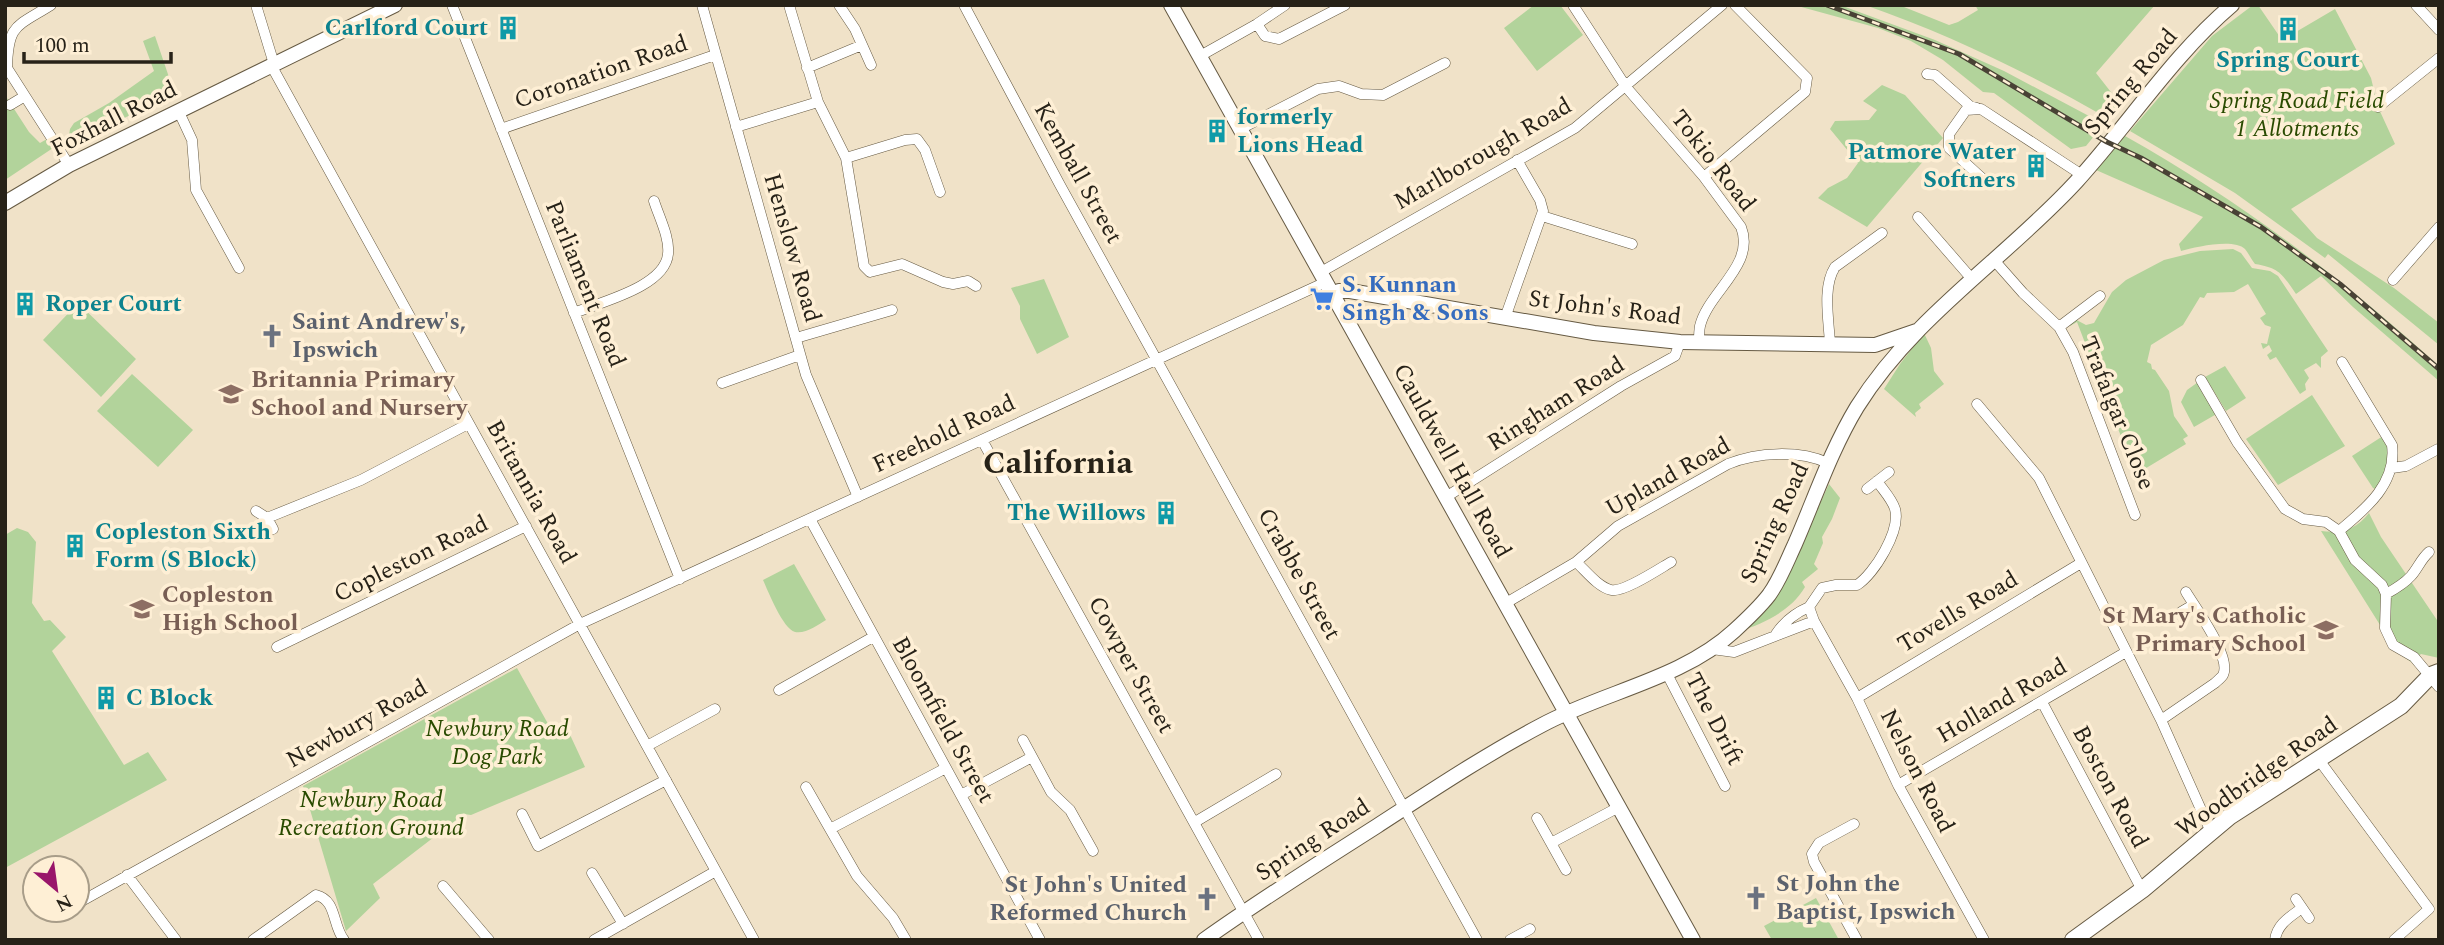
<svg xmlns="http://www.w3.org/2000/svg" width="2444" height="945" font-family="Spectral,serif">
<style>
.green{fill:#b2d39b}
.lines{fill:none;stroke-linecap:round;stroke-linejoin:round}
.street-casing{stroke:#665a43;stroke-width:11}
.secondary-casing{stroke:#665a43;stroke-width:16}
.primary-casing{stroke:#665a43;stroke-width:18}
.street{stroke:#fff;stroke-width:10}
.secondary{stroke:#fff;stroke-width:14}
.primary{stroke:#fff;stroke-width:16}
.rail-casing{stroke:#494235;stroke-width:5}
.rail{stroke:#feefd5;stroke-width:2.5;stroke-dasharray:8;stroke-linecap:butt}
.labels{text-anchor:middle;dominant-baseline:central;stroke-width:7;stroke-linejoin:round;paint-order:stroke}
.culture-label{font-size:24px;font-weight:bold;fill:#0d838f;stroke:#feefd5;text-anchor:start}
.street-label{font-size:24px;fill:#272218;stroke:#feefd5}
.park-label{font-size:24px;font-style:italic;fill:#294b00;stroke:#feefd5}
.shop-label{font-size:24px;font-weight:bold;fill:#366cbe;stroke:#feefd5;text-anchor:start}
.worship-label{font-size:24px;font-weight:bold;fill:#5b616d;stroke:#feefd5;text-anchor:start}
.education-label{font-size:24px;font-weight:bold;fill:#785e54;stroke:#feefd5;text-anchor:start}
.district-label{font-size:32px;font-weight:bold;fill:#272218;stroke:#feefd5}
</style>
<rect width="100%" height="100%" fill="#f0e2c8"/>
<path class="green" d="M1534,5h26l23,30 -46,36 -33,-43z
M1794,5h46l95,35 69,31 100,53 -18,22 -15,3 -77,-56 -11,-1 -40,-32 -32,-19 -33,-13z
M1865,5h34l50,20 9,-3 20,-12 -3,-5h180l-59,68 18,23 11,5 -16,18c-79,-45 -158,-84 -244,-114z
M2253,5h5l24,35 53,-31 36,69 7,29 17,37 -104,65 26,29 77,50 45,35v22l-111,-91 -3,4 -90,-65 -105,-62 82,-95z
M155,36l18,53 -4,9 -63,28 -27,17 -11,-2 2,-12 4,-6 35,-20 45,-32 -11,-30z
M1882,85l23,10 38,43 -76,89 -49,-29 10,-10 19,-10 11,-15 -28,-34 5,-8 34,-1 8,-10 -14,-9z
M5,95l24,37 11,11 7,-4 6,9 -48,32z
M2125,136c114,64 218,143 314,230v15l-86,-74 -32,-31 -25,18c-14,-20 -16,-26 -41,-30 -4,-5 -6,-10 -10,-15 -11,-11 -50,-2 -64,2l-2,-7 24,-27 -107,-47z
M2233,249l8,4 11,15 18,3 8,5 50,75 -7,6v11l-5,-5 -12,7 5,8 -4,6 1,6 -6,4 -24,-37 -6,3 -3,-5 5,-4 -3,-6 -6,4 -2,-6 6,1 4,-17 -6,-2 -5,-7 6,-4 -18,-30 -14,8 -27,1 -3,5 -4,-1 -17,28 -32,20 -4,17 4,2 1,5 3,1 14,21 5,25 14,20 -5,3 3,5 -48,29 -16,-34 -45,-117 -7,4 -3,-7 2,-3 17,9 8,-2 18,-31 14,-12 38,-20 36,-9z
M1044,279l25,58 -32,17 -17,-35v-13l-9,-18z
M78,303l58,56 -35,38 -58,-57z
M1924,333l7,15 3,23 10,13 -25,20 2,4 -6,5 1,4 -32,-28 16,-25z
M2225,366l21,32 -20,13 -21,-34z
M132,374l61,56 -35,37 -61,-56z
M2201,380l19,32 -26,15 -13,-25 6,-12z
M2312,395l33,51 -67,39 -32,-46z
M2386,434l6,11 -11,46 -8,-3 -21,-32z
M1829,484l11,14 -8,21 -10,18 1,6 -9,21 4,5 -16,13 3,5c-15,25 -40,35 -66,45l42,-44z
M2369,513l12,24 58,86v35l-18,-4 -10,8 -14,-10 -76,-121c21,2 35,-1 48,-18z
M17,528l11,4 8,10 -4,61 12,18 6,-1 16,17 -14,14 72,114 24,-13 19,28 -162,88v-333z
M794,564l32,56c-8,5 -20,14 -31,12 -12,-3 -27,-41 -32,-52z
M517,668l35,63 13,-7 20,43 -114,48 -7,-1 -91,70 7,14 -34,33 -43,-145z
M1816,898l23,42h-67l-8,-14z"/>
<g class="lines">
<g class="street-casing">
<path id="street" d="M256,5l18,59
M452,5l228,574
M702,5l104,370 52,122
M789,5l29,97 28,56 18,108 6,6 32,-8 41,18 10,2 15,-3 8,5
M839,5l16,24 16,36
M964,5l96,180 417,755
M1573,5l53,82 78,90 37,50c15,38 -33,65 -41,99 -1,5 -1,11 -1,16
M2416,5l23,25
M1257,24l8,12 14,3 66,-34
M1200,56l57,-32 28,-19
M271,65l483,875
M7,68l62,97
M7,68c1,-44 9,-41 44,-63
M807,68l55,-23
M1927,74l8,1 35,31 7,2
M10,105l15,-9
M2378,107l61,-49
M179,112l13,28 4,50 43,78
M736,127l82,-25
M501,129l214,-74
M1240,129l78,-40 21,-3 22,8 22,1 62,-32
M846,158l59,-18 12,-1 8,11 15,42
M1704,177l101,-85 2,-14 -72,-73
M1985,181l-36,-33v-14l17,-24 15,-1 101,66
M1542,216l90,28
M1918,217l53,61
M1993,259l30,34 36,34 14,25 62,163
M1321,272l254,-144 147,-123
M2393,280l46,-53
M574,313c26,-11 91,-26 94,-59 2,-16 -9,-37 -14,-53
M1505,318l38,-107 -3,-11 -23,-40
M2059,327l41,-31
M796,338l96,-28
M1830,344c-1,-23 -8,-57 5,-77l47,-34
M2201,380l36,62 48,67 18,10 23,3 13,9 16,29 27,25 4,9 -1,34 8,17 21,12 25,30
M722,383l78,-28
M1977,404l62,74 122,242 50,112
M982,440l277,500
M2392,468l14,-2 32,-17
M1867,489l22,-17
M1446,497l175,-111 54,-30 5,-14
M256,511l11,7 6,11
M267,518l94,-38 107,-56
M810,519l230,421
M2339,531c28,-23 58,-48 53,-86l-50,-83
M1576,562c10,9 22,25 35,28 12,3 48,-21 60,-28
M2386,594c9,-5 18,-10 25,-18 7,-8 10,-17 18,-24
M1506,603l70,-41 42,-36 110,-62c30,-12 71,-14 100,-1
M1809,607l5,14 43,77 41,87 86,155
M1809,607l13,-19 14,-3h21c17,-11 44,-54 38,-76 -3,-10 -12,-19 -18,-28
M2181,612l12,-7
M1776,634c8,-12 19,-21 33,-27
M277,647l249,-121
M1712,649l22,3 80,-31
M1666,672l59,114
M779,690l94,-53
M1857,698l224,-135
M2042,702l100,188
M2161,720l54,-37c2,-2 7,-6 8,-8 9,-18 -27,-66 -37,-83
M1023,740l28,52 19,18 23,41
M647,746l68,-37
M2319,760l110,149 -35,31
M1898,785l228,-133
M806,787l24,42
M961,795l71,-38
M522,814l16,32 128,-66
M1537,818l29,52
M1195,822l81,-48
M1854,824l-35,19 -7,11 2,8 43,78
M1551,843l68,-36
M592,873l31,51
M127,875l49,65
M443,886l46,54
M2296,899l13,19
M80,902l500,-278 746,-342
M253,940l63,-45c21,5 16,30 28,45
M594,940l122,-69
M906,940l-13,-22 -36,-42 -27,-47 116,-61
M1510,940l20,-11
M2275,940c2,-16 15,-23 27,-32"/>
</g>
<g class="secondary-casing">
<path id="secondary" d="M1171,5l522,935
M5,203l64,-38 326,-160
M1333,294l6,-3h11l244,42 86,9 195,3 41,-14
M1204,940c56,-40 115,-77 173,-114 54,-35 108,-71 165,-101 61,-33 140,-46 192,-94 12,-11 25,-23 35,-36 11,-15 18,-34 26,-51 20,-46 36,-94 62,-137 57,-91 148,-148 219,-225 53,-58 96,-126 156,-177"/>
</g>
<g class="primary-casing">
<path id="primary" d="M2073,940l69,-50 87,-73 172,-111 30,-31 8,-3"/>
</g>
<use href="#street" class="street"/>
<use href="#secondary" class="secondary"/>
<use href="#primary" class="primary"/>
<g class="rail-casing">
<path id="rail" d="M1827,5l132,49 148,88 34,16 120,69 79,57 99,85"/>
</g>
<use href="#rail" class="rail"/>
</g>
<defs>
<g id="building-bare" transform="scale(1.89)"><path d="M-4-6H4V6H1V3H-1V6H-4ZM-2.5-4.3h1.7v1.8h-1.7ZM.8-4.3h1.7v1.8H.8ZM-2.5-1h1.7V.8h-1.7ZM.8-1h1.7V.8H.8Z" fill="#0f9aa8" stroke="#feefd5" stroke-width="2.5" paint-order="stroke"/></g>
<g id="supermarket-bare" transform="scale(1.89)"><path d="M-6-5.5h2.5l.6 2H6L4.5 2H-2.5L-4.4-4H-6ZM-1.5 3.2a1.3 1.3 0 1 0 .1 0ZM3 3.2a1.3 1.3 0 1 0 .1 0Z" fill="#3f7fe0" stroke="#feefd5" stroke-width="2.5" paint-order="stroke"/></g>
<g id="church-bare" transform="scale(1.89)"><path d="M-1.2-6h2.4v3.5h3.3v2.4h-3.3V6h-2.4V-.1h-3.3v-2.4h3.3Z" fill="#6b7280" stroke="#feefd5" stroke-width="2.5" paint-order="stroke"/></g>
<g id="school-bare" transform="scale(1.89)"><path d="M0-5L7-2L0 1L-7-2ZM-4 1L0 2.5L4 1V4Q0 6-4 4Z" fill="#8d6e63" stroke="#feefd5" stroke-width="2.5" paint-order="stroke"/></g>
</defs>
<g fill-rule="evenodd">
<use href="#building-bare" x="508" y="28"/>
<use href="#building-bare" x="2288" y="29"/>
<use href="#building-bare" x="1217" y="131"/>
<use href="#building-bare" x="2036" y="166"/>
<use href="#supermarket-bare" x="1322" y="299"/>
<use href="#building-bare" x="25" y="304"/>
<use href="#church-bare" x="272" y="336"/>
<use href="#school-bare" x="231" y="394"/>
<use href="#building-bare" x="1166" y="513"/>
<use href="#building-bare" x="75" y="546"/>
<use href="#school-bare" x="142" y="609"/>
<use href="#school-bare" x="2326" y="630"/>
<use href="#building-bare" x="106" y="698"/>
<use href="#church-bare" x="1756" y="898"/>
<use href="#church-bare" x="1207" y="899"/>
</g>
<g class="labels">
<g class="culture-label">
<text x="488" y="28" text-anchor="end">Carlford Court</text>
<text x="2288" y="60" text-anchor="middle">Spring Court</text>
<text x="1237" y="117">formerly<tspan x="1237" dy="28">Lions Head</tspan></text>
<text x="2016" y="152" text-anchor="end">Patmore Water<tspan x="2016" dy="28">Softners</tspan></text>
<text x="45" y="304">Roper Court</text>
<text x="1146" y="513" text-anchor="end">The Willows</text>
<text x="95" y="532">Copleston Sixth<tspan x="95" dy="28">Form (S Block)</tspan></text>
<text x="126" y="698">C Block</text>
</g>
<g class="street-label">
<text transform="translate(601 72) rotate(-19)">Coronation Road</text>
<text transform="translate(2131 82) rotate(-50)">Spring Road</text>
<text transform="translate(114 119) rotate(-27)">Foxhall Road</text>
<text transform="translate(1483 154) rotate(-30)">Marlborough Road</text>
<text transform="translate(1713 161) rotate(52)">Tokio Road</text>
<text transform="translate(1078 173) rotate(61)">Kemball Street</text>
<text transform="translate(792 248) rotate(74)">Henslow Road</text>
<text transform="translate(585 284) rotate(68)">Parliament Road</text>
<text transform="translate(1605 308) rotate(7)">St John's Road</text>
<text transform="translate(1556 404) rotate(-32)">Ringham Road</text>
<text transform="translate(2117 413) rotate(68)">Trafalgar Close</text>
<text transform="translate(944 434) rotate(-25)">Freehold Road</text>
<text transform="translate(1452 461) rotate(61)">Cauldwell Hall Road</text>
<text transform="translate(1668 477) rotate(-29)">Upland Road</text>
<text transform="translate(531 492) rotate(61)">Britannia Road</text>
<text transform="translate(1775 523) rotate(-65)">Spring Road</text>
<text transform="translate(411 559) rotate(-26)">Copleston Road</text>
<text transform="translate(1299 574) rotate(61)">Crabbe Street</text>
<text transform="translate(1958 612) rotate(-31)">Tovells Road</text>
<text transform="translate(1131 665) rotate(61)">Cowper Street</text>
<text transform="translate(2002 701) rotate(-30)">Holland Road</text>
<text transform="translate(1714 719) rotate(63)">The Drift</text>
<text transform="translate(943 720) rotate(61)">Bloomfield Street</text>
<text transform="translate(357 724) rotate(-29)">Newbury Road</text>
<text transform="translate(1917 771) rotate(63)">Nelson Road</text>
<text transform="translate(2257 777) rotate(-35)">Woodbridge Road</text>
<text transform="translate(2110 787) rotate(62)">Boston Road</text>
<text transform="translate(1313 840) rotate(-33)">Spring Road</text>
</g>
<g class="park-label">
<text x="2297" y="101">Spring Road Field<tspan x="2297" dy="28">1 Allotments</tspan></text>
<text x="497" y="729">Newbury Road<tspan x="497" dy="28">Dog Park</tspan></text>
<text x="371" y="800">Newbury Road<tspan x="371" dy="28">Recreation Ground</tspan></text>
</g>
<g class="shop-label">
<text x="1342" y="285">S. Kunnan<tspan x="1342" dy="28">Singh &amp; Sons</tspan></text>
</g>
<g class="worship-label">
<text x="292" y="322">Saint Andrew's,<tspan x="292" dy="28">Ipswich</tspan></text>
<text x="1776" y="884">St John the<tspan x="1776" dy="28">Baptist, Ipswich</tspan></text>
<text x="1187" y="885" text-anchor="end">St John's United<tspan x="1187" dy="28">Reformed Church</tspan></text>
</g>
<g class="education-label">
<text x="251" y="380">Britannia Primary<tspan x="251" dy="28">School and Nursery</tspan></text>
<text x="162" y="595">Copleston<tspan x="162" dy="28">High School</tspan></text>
<text x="2306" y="616" text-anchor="end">St Mary's Catholic<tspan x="2306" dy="28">Primary School</tspan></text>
</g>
<g class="district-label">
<text x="1058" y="463">California</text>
</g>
</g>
<rect width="2444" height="945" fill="none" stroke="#272218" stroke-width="14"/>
<g transform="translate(56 889) rotate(151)"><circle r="33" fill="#feefd5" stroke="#a89d89" stroke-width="2"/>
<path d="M0-5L12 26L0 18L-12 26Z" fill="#99156a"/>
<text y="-10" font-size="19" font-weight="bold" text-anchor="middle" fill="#272218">N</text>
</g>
<path d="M24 52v10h147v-10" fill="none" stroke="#272218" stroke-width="3.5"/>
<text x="35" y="52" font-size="21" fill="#272218" stroke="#feefd5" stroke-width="5" paint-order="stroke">100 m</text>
</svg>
